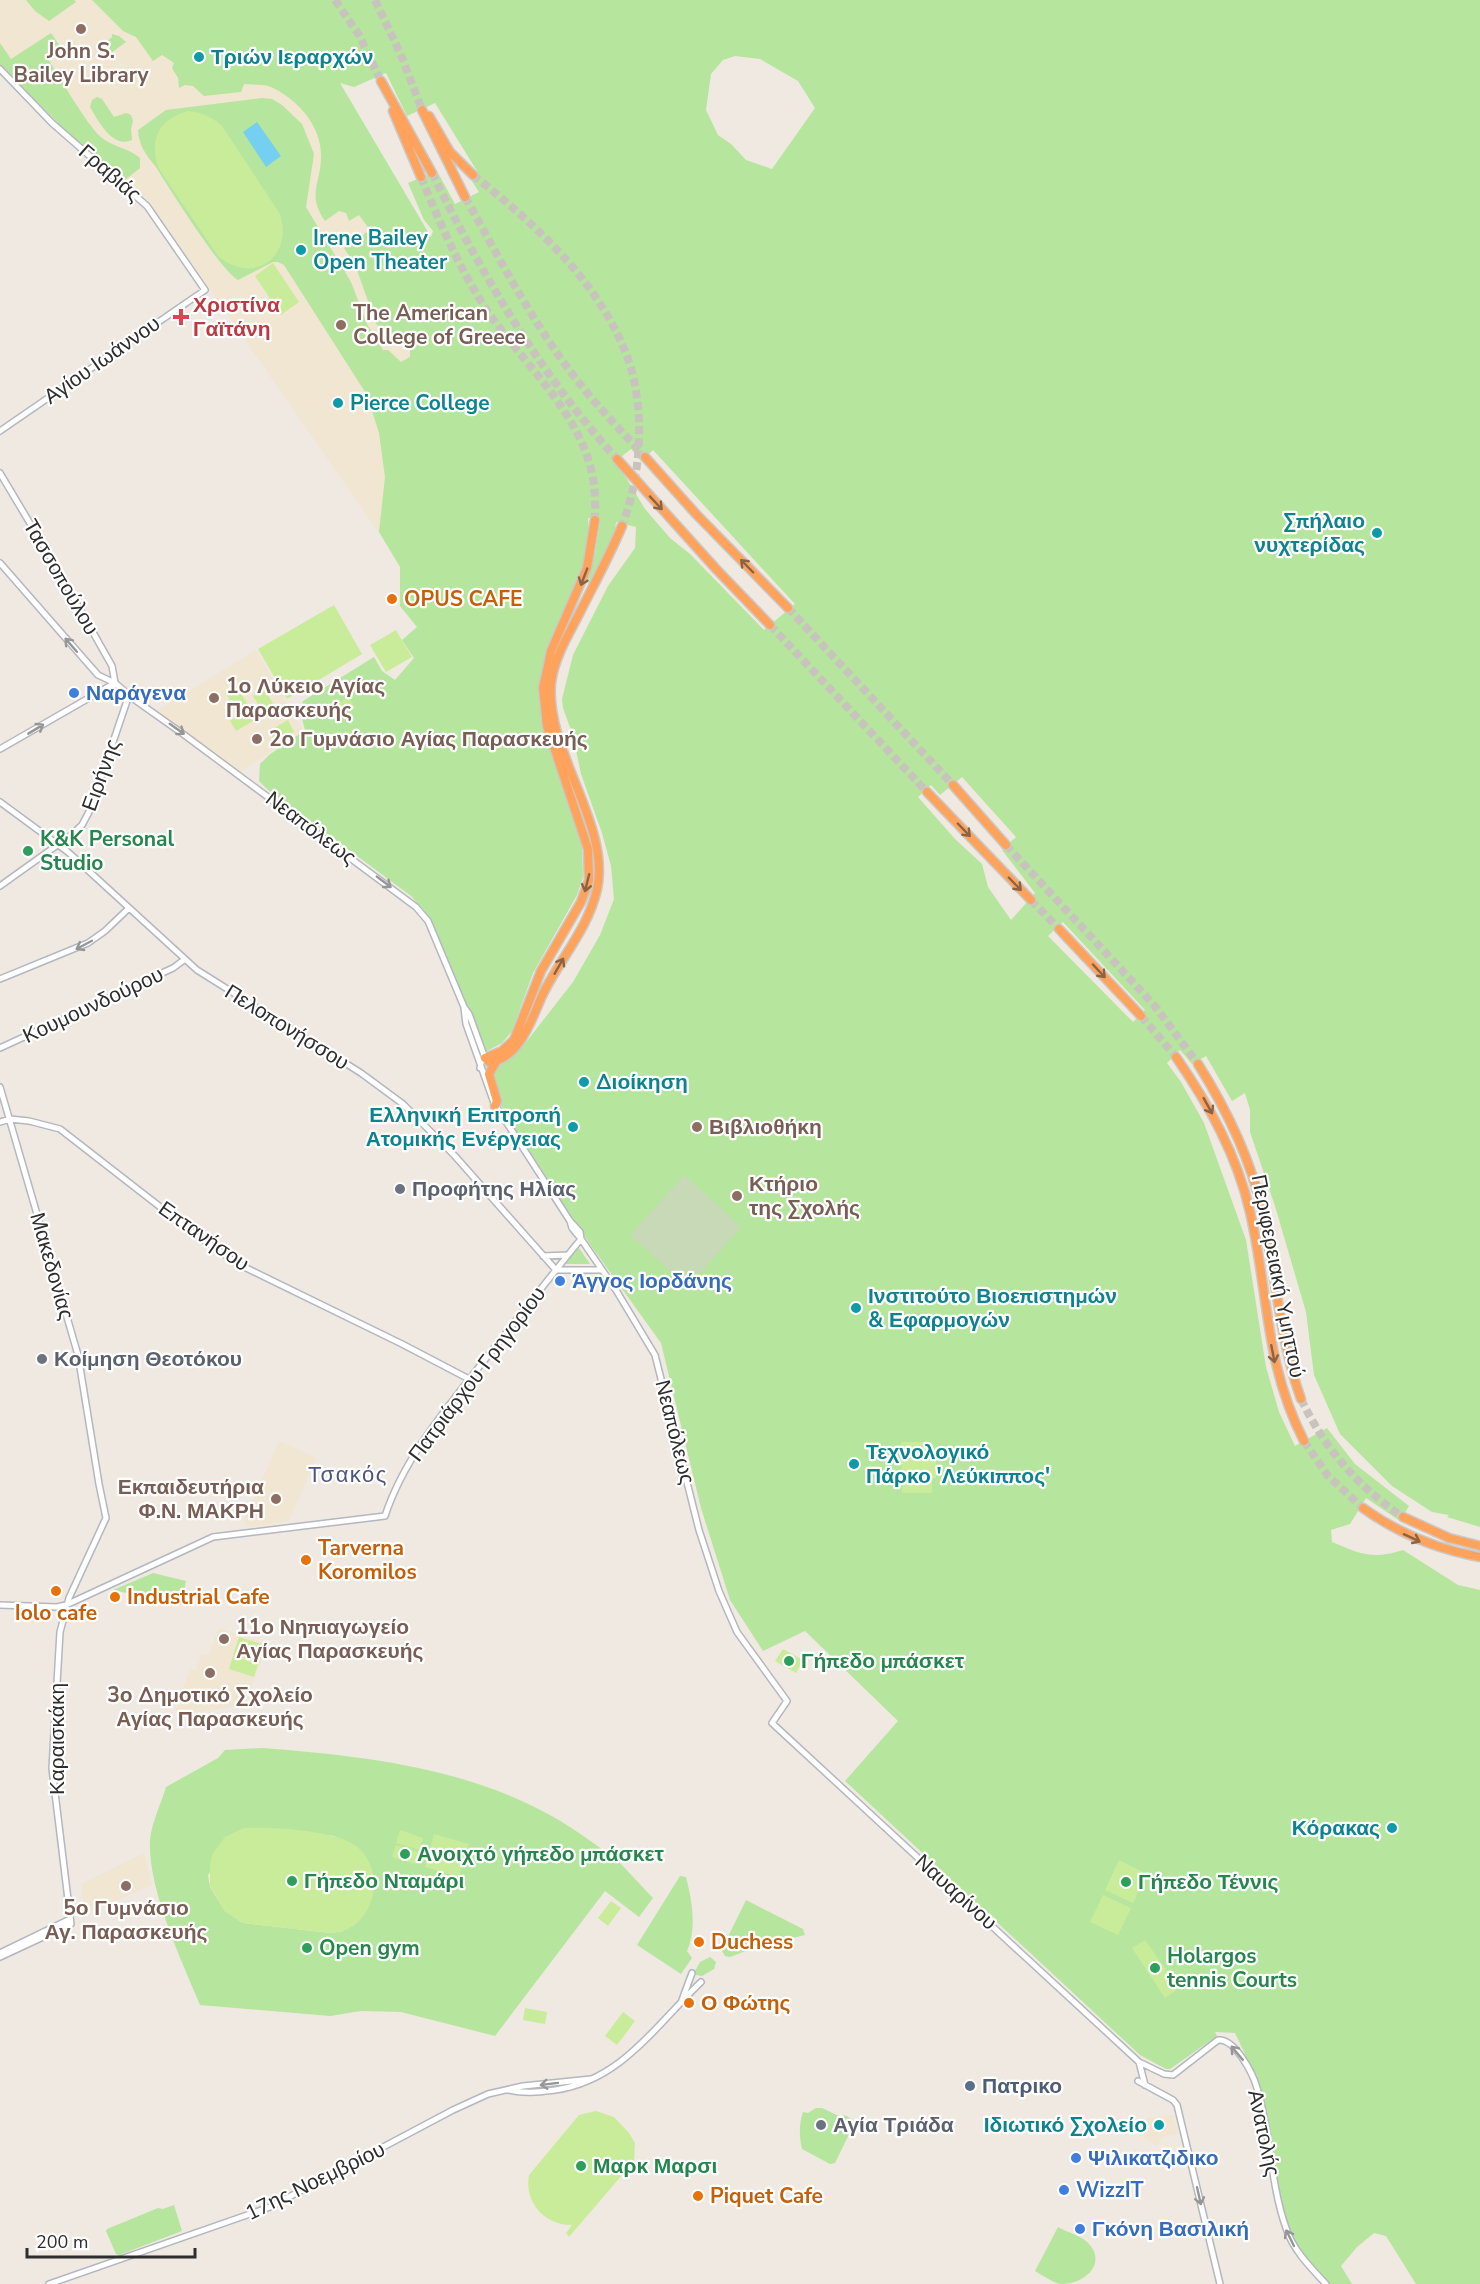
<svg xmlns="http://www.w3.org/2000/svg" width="1480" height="2284" font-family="'Nunito Sans',sans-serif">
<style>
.education{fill:#f0e6d1}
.green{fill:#b6e59e;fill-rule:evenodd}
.cemetery{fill:#c8d9b8}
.pitch{fill:#c9ec9a}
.water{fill:#75cff0}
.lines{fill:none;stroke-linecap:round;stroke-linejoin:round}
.motorway-tunnel{stroke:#c8c4bd;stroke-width:8;stroke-dasharray:8 4;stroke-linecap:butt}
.tertiary-casing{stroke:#b4b7c1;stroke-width:8}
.motorway-casing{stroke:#c9c9c9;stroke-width:11}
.tertiary{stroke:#fff;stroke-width:5}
.motorway{stroke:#ffa35c;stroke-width:8}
.oneway{stroke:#8c6343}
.oneway2{stroke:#969696}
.education-dot{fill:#8d6e63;stroke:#fff;stroke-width:2}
.culture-dot{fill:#0f9aa8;stroke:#fff;stroke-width:2}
.health-dot{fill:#e0444e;stroke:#fff;stroke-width:2}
.food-dot{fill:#e8710a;stroke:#fff;stroke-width:2}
.shop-dot{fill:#3f7fe0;stroke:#fff;stroke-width:2}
.leisure-dot{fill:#2e9e5b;stroke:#fff;stroke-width:2}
.worship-dot{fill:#6b7280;stroke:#fff;stroke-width:2}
.service-dot{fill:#5c6f8a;stroke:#fff;stroke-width:2}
.labels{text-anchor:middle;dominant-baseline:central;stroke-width:4.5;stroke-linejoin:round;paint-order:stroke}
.education-label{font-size:21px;font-weight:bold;fill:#785e54;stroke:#fff;text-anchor:start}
.culture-label{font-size:21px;font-weight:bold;fill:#0d838f;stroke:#fff;text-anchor:start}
.street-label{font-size:21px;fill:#2e2e2e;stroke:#fff}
.health-label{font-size:21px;font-weight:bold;fill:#be3a42;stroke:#fff;text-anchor:start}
.food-label{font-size:21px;font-weight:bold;fill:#c56008;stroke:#fff;text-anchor:start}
.shop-label{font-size:21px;font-weight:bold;fill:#366cbe;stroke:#fff;text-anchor:start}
.leisure-label{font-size:21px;font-weight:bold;fill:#27864d;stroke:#fff;text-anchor:start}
.worship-label{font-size:21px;font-weight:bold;fill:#5b616d;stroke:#fff;text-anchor:start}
.service-label{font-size:21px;font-weight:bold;fill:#4e5e75;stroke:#fff;text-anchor:start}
.neighbourhood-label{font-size:22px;letter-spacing:1.5px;fill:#4d5680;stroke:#fff}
</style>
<rect width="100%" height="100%" fill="#efe9e1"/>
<path class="education" d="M0,0h200l109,109 153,246 -62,212 -12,-21 -238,-343 -20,-20 -29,-21 -101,-98z
M256,650l47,80 -62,42 -84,-61z
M279,1441l37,17 -27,63 -39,6 -3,-1 -3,-5z
M219,1628l48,16 -22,61 -67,10 -2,-6 14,-40 6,2 5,-17 7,2z
M144,1853l8,32 -67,29 -4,-30z
M1173,2115l5,19 -15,3 -6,9 -19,-12 9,-16z"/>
<path class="green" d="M26,0h48l2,2 -27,19 -14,-10z
M92,0h1388v1527l-33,-10 2,-2 -17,-3 -40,-26 -52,-52 -26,-59 -8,-63 -31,-106 -25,-74v-22l-5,-17 -13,8 -26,-45 -14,8 -12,-14 -13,13 14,19 23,41 42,117 20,127 13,45 16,34 32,-18 28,36 54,42 -9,15 -34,-23 -16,26 -19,6 1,12c29,12 39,18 71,8l55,35 22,5v694h-64l-30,-48 -12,-3 -17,14 -16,19 11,18h-22l-23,-23 -17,-27 -9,-29 -20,-117 -26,-55 -20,-1 2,4 -47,33h-4l-26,-14 -295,-274 53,-60 -93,-90 -42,20 -33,-51 -29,-92 -40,-165 -72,-100 -73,-113 -17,-28 -7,-27 4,-9 27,-20 50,-64 27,-47 14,-36 -3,-33 -9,-33 -21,-59 -8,-38 -10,-28 -1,-9 11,-44 35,-69 27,-38 1,-21 -20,-5 -2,14 -23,47 -5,-1 9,-28 5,-31v-5h-12l1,14 -5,30 -4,16 -34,75 -6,37 2,31 40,122 1,34 -6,18 -44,78 -21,58 -10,12 -17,9 -51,-125 -9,-16 -14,-15 -144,-107 -8,-8 1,-17 9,-9 36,-25 -5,-19 3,-10 71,-44 8,14 13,9 19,-22 -12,-18 15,-13 -17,-21v-39l-21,-35 6,-55 -6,-44 -12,-38 -83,-130 -6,-3h-5l-35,18c-17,-9 -69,-92 -82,-113 -10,-12 -17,-21 -18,-37l28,-20 96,-12 10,1 10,6 20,19 12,30 -8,53 45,75 16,42 16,26h5l13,12 9,-5v-9l-19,-12 -15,-12 -20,-57 -12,-19 26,-18 -11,-15 -10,6 -3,-8 -7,-2 -14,10c-18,-26 -5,-36 -4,-62 2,-31 -22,-59 -50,-72 -7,-3 -19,-2 -27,-3l-3,8 -37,4 -11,-10 -8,-1 -6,3 -1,-10 -6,-10 2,-5 -12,-8 -9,6 -17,-24 -13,-6zM735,56l25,3 38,22 17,27 -43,61 -26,-9 -15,-16 -13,-9 -12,-25 5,-36 12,-14zM386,73l21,43 28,-13 42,68 -7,7 9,14 -24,12 -18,-33 -29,12 16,37 9,11 -2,6 -91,-154 14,4zM631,449l10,12 12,-11 142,154 -31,26 -74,-76 -20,-16 -25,-29 -29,-48zM962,777l54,60 -14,13 33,43 -24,27 -23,-33 -6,-23 -27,-25 -37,-42 13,-12 9,10zM1063,922l82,88 -12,12 -85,-86z
M51,33l11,16 -14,10c11,17 40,68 54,79 11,9 27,10 38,20v10l-15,12 -48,-38 -77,-77v-22l11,16z
M112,34l7,2 7,6 -22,16 -6,-9 14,-12z
M97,97l5,2 12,18 12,-4 5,2 2,6 -2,8 1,11c-20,9 -34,-20 -42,-33l2,-7z
M579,1248l11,16h-26l11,-14z
M153,1573l33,8 -5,24 -68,-15z
M262,1748c114,9 232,22 327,92 9,7 20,13 29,21 12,12 23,25 35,37l-14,19 -34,-26 -110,145 -94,-24 -40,-1 -31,5 -130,-11c-19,-46 -52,-115 -50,-164 1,-17 11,-37 16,-54l52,-29 7,-8zM244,1828h22l69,8 9,95 -14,2 -87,-10 -18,-12 -15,-24 -2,-12z
M680,1876l6,1c6,23 11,52 1,74l5,7 -11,16 -44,-29z
M746,1900l57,29 2,6 -46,11 -29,11 -5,-1 -3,-5 1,-4z
M710,1957l6,5 -2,7 -12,7 -6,-1 -1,-4 5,-9z
M816,2108h6l19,9 3,-2 8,4 2,5 -19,39 -5,1 -28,-15c-3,-13 -3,-25 1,-37l5,1z
M174,2205l8,26 -63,24 -3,-1 -10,-23 1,-2 51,-21 5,1z
M1058,2227c8,5 22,8 29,15 20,18 2,42 -27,42 -8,-2 -18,-9 -25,-13z"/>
<path class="cemetery" d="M684,1175l57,52 -53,60 -58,-52z"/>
<path class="pitch" d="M188,111c15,2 23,5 34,15l58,88c14,43 -27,72 -62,42l-59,-87c-11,-29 0,-50 29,-58z
M273,263l26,39 -18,13 -26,-39z
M334,605l28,49 -75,45 -29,-50z
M396,630l16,27 -26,15 -16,-27z
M236,685l14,23 -10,6 14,-7 6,10 -24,14 -6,-10 9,-6 -14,-23z
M264,689l10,16 -11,7 -10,-16z
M349,697l6,11 -19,11 -6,-11z
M288,720l6,12 -18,10 -7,-11z
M901,1442h27l-1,16h9v20l-4,1v14h-30z
M239,1637l25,8 -5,18 -26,-8z
M783,1649l20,11 -7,13 -21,-12z
M233,1656l25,8 -4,13 -25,-8z
M244,1828c26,-1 87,2 109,16 32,20 26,74 -10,87 -4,1 -9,1 -13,2l-87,-10 -18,-12 -15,-25v-23l3,-10 12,-16z
M400,1830l23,8 -4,12 -23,-7z
M434,1834l35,10 -10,33 -34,-10z
M396,1845l23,7 -4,12 -23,-7z
M1119,1860l28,14 -14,29 -28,-13z
M1103,1895l28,13 -13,27 -28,-13z
M611,1901l10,7 -13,18 -10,-8z
M1145,1940l34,48 -14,10 -33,-50z
M525,2008l22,4 -2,12 -22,-4z
M623,2012l12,9 -18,24 -12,-9z
M596,2111l18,6 15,16 6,10 -1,18 -65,76 -3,-4 6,-8c-28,0 -48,-23 -43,-50l50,-60z"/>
<path class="water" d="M257,122l24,34 -15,11 -23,-35z"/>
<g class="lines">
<path class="motorway-tunnel" d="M335,0l24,35 22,46
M375,0l26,55 21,55
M432,173c49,100 110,204 185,286
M473,175c62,49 127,107 155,184 18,51 13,118 -6,167
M421,177c19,46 38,91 65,132 34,51 94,103 106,165 4,16 3,31 3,46
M465,197c36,64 69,129 115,187 19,24 40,46 61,68
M788,608l165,177
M770,625l157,167
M1006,845l148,160 44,59
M1031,900l28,29
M1141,1016l35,41
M1301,1399c24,50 56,87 102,118
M1304,1441l24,35 35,32"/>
<g class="tertiary-casing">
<path id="tertiary" d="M0,69l52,54 95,83 58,84 -205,141
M0,473l59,99 53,94 3,17
M0,563l98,112 17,8 20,17 48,34 233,173 12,14 36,86 5,7 16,44 -4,4 -1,6
M0,749l115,-66
M0,802l68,50 129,118 164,103 42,31 51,51 102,115
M0,886l70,-50 12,-11 8,-15 39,-115
M0,979l88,-36 17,-12 24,-23
M464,1008l2,16 28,79 76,118 10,11 1,7 -9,-11 -2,-7
M0,1048l173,-80 11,-8
M0,1087l78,268 21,129 7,34 -37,80 -9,34 -8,136 19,156 -71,33
M0,1122l10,-3 19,2 31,8 135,105 43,30 164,80 67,35
M543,1256l25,-1
M556,1270h46
M0,1605l57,2 9,-2 147,-68 172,-21c19,-58 61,-107 98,-154 33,-41 65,-83 98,-123l35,51 39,65 44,175 20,61 18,41 50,69 -15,22 367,339 25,12 9,1 45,-35c17,-2 35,34 39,48 14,45 13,95 29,140 7,22 24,39 40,56
M0,1953l70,-34
M682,2000l10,-27
M1139,2062l6,23
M1138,2081l35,19 4,5 43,179
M509,2090c16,4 30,2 46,0 66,-9 101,-65 146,-108
M49,2284l221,-77 183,-97 35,-16 35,-8 68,-7"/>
</g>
<g class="motorway-casing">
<path id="motorway" d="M381,81l51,92
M422,110l43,87
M393,111l28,66
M429,116l21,36 23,23
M645,457l51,57 92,94
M617,459l100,111 53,55
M953,785l53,60
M927,792l104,108
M1059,929l82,87
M1176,1057c33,48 61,98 74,155 19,81 14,151 54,229
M485,1058l4,4c30,-3 42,-41 52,-64 17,-37 47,-68 56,-109 14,-64 -52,-138 -46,-206 3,-24 16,-46 27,-67 15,-30 31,-59 44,-90
M485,1058l17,-7 12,-11 27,-69 40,-69 8,-22 -1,-31 -41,-123 -4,-38 8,-37 36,-83 8,-48
M1198,1064c29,46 52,93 64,146 14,63 17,128 39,189
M495,1106l2,-5 -8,-27 8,-14
M1363,1508c36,26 73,41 117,49
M1403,1517l46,21 31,8"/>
</g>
<use href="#tertiary" class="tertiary"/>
<use href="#motorway" class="motorway"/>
</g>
<defs><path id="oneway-shaft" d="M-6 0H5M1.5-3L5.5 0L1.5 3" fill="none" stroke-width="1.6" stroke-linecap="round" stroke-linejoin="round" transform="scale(1.5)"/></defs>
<g class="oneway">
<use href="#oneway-shaft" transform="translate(656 503) rotate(47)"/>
<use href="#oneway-shaft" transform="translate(747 566) rotate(-134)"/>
<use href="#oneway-shaft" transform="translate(584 577) rotate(111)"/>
<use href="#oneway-shaft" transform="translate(964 830) rotate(46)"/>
<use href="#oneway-shaft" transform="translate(587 883) rotate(104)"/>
<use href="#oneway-shaft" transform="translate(1015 884) rotate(46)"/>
<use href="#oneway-shaft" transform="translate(559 966) rotate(-60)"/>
<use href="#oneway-shaft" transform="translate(1099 971) rotate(47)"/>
<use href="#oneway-shaft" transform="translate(1208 1106) rotate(61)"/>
<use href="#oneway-shaft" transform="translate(1273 1354) rotate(79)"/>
<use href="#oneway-shaft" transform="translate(1412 1538) rotate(25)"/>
</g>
<g class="oneway2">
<use href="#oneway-shaft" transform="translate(71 645) rotate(-131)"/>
<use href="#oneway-shaft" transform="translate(36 729) rotate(-31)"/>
<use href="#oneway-shaft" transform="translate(177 729) rotate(35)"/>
<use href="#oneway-shaft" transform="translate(384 882) rotate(37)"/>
<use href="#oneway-shaft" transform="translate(84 945) rotate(152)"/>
<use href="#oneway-shaft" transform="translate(1237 2053) rotate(-130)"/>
<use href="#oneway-shaft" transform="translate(549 2084) rotate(173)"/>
<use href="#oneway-shaft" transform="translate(1199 2196) rotate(77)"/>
<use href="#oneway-shaft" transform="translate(1290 2238) rotate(-116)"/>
</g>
<g class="education-dot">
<circle cx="81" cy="29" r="6"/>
<circle cx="341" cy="325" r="6"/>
<circle cx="214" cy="698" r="6"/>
<circle cx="257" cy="739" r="6"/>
<circle cx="697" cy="1127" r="6"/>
<circle cx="737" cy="1196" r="6"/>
<circle cx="276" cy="1499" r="6"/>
<circle cx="224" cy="1639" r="6"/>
<circle cx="210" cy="1673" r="6"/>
<circle cx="126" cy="1886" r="6"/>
</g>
<g class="culture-dot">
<circle cx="199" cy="57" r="6"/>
<circle cx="301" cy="250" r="6"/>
<circle cx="338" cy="403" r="6"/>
<circle cx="1377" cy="533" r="6"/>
<circle cx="584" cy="1082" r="6"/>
<circle cx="573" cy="1127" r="6"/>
<circle cx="856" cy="1308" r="6"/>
<circle cx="854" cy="1464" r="6"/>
<circle cx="1392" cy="1828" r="6"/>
<circle cx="1159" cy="2125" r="6"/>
</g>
<path class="health-dot" d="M178 308h6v6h6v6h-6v6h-6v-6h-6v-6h6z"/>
<g class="food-dot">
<circle cx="392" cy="599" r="6"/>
<circle cx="306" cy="1560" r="6"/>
<circle cx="56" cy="1591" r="6"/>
<circle cx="115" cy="1597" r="6"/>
<circle cx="699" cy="1942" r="6"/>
<circle cx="689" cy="2003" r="6"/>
<circle cx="698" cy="2196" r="6"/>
</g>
<g class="shop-dot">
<circle cx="74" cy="693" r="6"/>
<circle cx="560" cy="1281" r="6"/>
<circle cx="1076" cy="2158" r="6"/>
<circle cx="1064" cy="2190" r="6"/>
<circle cx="1080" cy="2229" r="6"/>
</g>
<g class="leisure-dot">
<circle cx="28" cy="851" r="6"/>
<circle cx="789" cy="1661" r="6"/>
<circle cx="405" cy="1854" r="6"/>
<circle cx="292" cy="1881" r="6"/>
<circle cx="1126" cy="1882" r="6"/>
<circle cx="307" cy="1948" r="6"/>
<circle cx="1155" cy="1968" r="6"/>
<circle cx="581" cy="2166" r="6"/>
</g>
<g class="worship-dot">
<circle cx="400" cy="1189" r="6"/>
<circle cx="42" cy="1359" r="6"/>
<circle cx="821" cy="2125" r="6"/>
</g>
<circle class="service-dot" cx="970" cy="2086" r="6"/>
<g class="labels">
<g class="education-label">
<text x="81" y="51" text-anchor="middle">John S.<tspan x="81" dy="24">Bailey Library</tspan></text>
<text x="353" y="313">The American<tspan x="353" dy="24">College of Greece</tspan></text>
<text x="226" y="686">1ο Λύκειο Αγίας<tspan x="226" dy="24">Παρασκευής</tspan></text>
<text x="269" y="739">2ο Γυμνάσιο Αγίας Παρασκευής</text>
<text x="709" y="1127">Βιβλιοθήκη</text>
<text x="749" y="1184">Κτήριο<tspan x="749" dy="24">της Σχολής</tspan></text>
<text x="264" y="1487" text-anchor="end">Εκπαιδευτήρια<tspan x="264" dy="24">Φ.Ν. ΜΑΚΡΗ</tspan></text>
<text x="236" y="1627">11ο Νηπιαγωγείο<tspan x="236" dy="24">Αγίας Παρασκευής</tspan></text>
<text x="210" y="1695" text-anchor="middle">3ο Δημοτικό Σχολείο<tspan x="210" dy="24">Αγίας Παρασκευής</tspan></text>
<text x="126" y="1908" text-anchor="middle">5ο Γυμνάσιο<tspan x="126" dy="24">Αγ. Παρασκευής</tspan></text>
</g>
<g class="culture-label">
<text x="211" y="57">Τριών Ιεραρχών</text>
<text x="313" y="238">Irene Bailey<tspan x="313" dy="24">Open Theater</tspan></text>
<text x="350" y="403">Pierce College</text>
<text x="1365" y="521" text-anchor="end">Σπήλαιο<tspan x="1365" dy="24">νυχτερίδας</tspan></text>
<text x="596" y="1082">Διοίκηση</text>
<text x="561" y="1115" text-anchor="end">Ελληνική Επιτροπή<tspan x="561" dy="24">Ατομικής Ενέργειας</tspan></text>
<text x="868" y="1296">Ινστιτούτο Βιοεπιστημών<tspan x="868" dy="24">&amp; Εφαρμογών</tspan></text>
<text x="866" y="1452">Τεχνολογικό<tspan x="866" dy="24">Πάρκο 'Λεύκιππος'</tspan></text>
<text x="1380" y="1828" text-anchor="end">Κόρακας</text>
<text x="1147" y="2125" text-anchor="end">Ιδιωτικό Σχολείο</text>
</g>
<g class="street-label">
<text transform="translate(110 173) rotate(41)">Γραβιάς</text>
<text transform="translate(102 360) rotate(-35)">Αγίου Ιωάννου</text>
<text transform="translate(61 577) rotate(60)">Τασσοπούλου</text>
<text transform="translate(101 775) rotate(-70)">Ειρήνης</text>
<text transform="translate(311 828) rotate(37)">Νεαπόλεως</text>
<text transform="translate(93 1005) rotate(-25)">Κουμουνδούρου</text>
<text transform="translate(287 1027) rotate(32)">Πελοπονήσσου</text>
<text transform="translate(204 1236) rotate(35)">Επτανήσου</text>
<text transform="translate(52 1266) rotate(74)">Μακεδονίας</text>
<text transform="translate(1278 1276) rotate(79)">Περιφερειακή Υμηττού</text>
<text transform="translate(477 1374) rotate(-53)">Πατριάρχου Γρηγορίου</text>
<text transform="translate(675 1432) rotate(76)">Νεαπόλεως</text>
<text transform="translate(57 1739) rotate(-90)">Καραισκάκη</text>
<text transform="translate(956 1892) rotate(42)">Ναυαρίνου</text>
<text transform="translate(1264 2133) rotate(78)">Ανατολής</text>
<text transform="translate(315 2181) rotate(-26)">17ης Νοεμβρίου</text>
</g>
<g class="health-label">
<text x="193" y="305">Χριστίνα<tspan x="193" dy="24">Γαϊτάνη</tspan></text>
</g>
<g class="food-label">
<text x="404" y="599">OPUS CAFE</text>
<text x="318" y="1548">Tarverna<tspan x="318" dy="24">Koromilos</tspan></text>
<text x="127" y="1597">Industrial Cafe</text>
<text x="56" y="1613" text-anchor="middle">Iolo cafe</text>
<text x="711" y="1942">Duchess</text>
<text x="701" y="2003">Ο Φώτης</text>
<text x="710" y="2196">Piquet Cafe</text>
</g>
<g class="shop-label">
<text x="86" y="693">Ναράγενα</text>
<text x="572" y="1281">Άγγος Ιορδάνης</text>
<text x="1088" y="2158">Ψιλικατζιδικο</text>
<text x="1076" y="2190">WizzIT</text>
<text x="1092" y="2229">Γκόνη Βασιλική</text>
</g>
<g class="leisure-label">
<text x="40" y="839">K&amp;K Personal<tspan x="40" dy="24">Studio</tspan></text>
<text x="801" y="1661">Γήπεδο μπάσκετ</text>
<text x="417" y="1854">Ανοιχτό γήπεδο μπάσκετ</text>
<text x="304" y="1881">Γήπεδο Νταμάρι</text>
<text x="1138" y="1882">Γήπεδο Τέννις</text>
<text x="319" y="1948">Open gym</text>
<text x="1167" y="1956">Holargos<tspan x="1167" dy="24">tennis Courts</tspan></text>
<text x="593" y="2166">Μαρκ Μαρσι</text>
</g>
<g class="worship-label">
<text x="412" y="1189">Προφήτης Ηλίας</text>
<text x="54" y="1359">Κοίμηση Θεοτόκου</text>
<text x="833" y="2125">Αγία Τριάδα</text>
</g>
<g class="service-label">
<text x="982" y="2086">Πατρικο</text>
</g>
<g class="neighbourhood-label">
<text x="348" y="1475">Τσακός</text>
</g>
</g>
<path d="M27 2248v9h168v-9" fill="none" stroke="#2e2e2e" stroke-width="3"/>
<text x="36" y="2248" font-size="18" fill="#2e2e2e" stroke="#ffffff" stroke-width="4.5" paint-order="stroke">200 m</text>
</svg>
